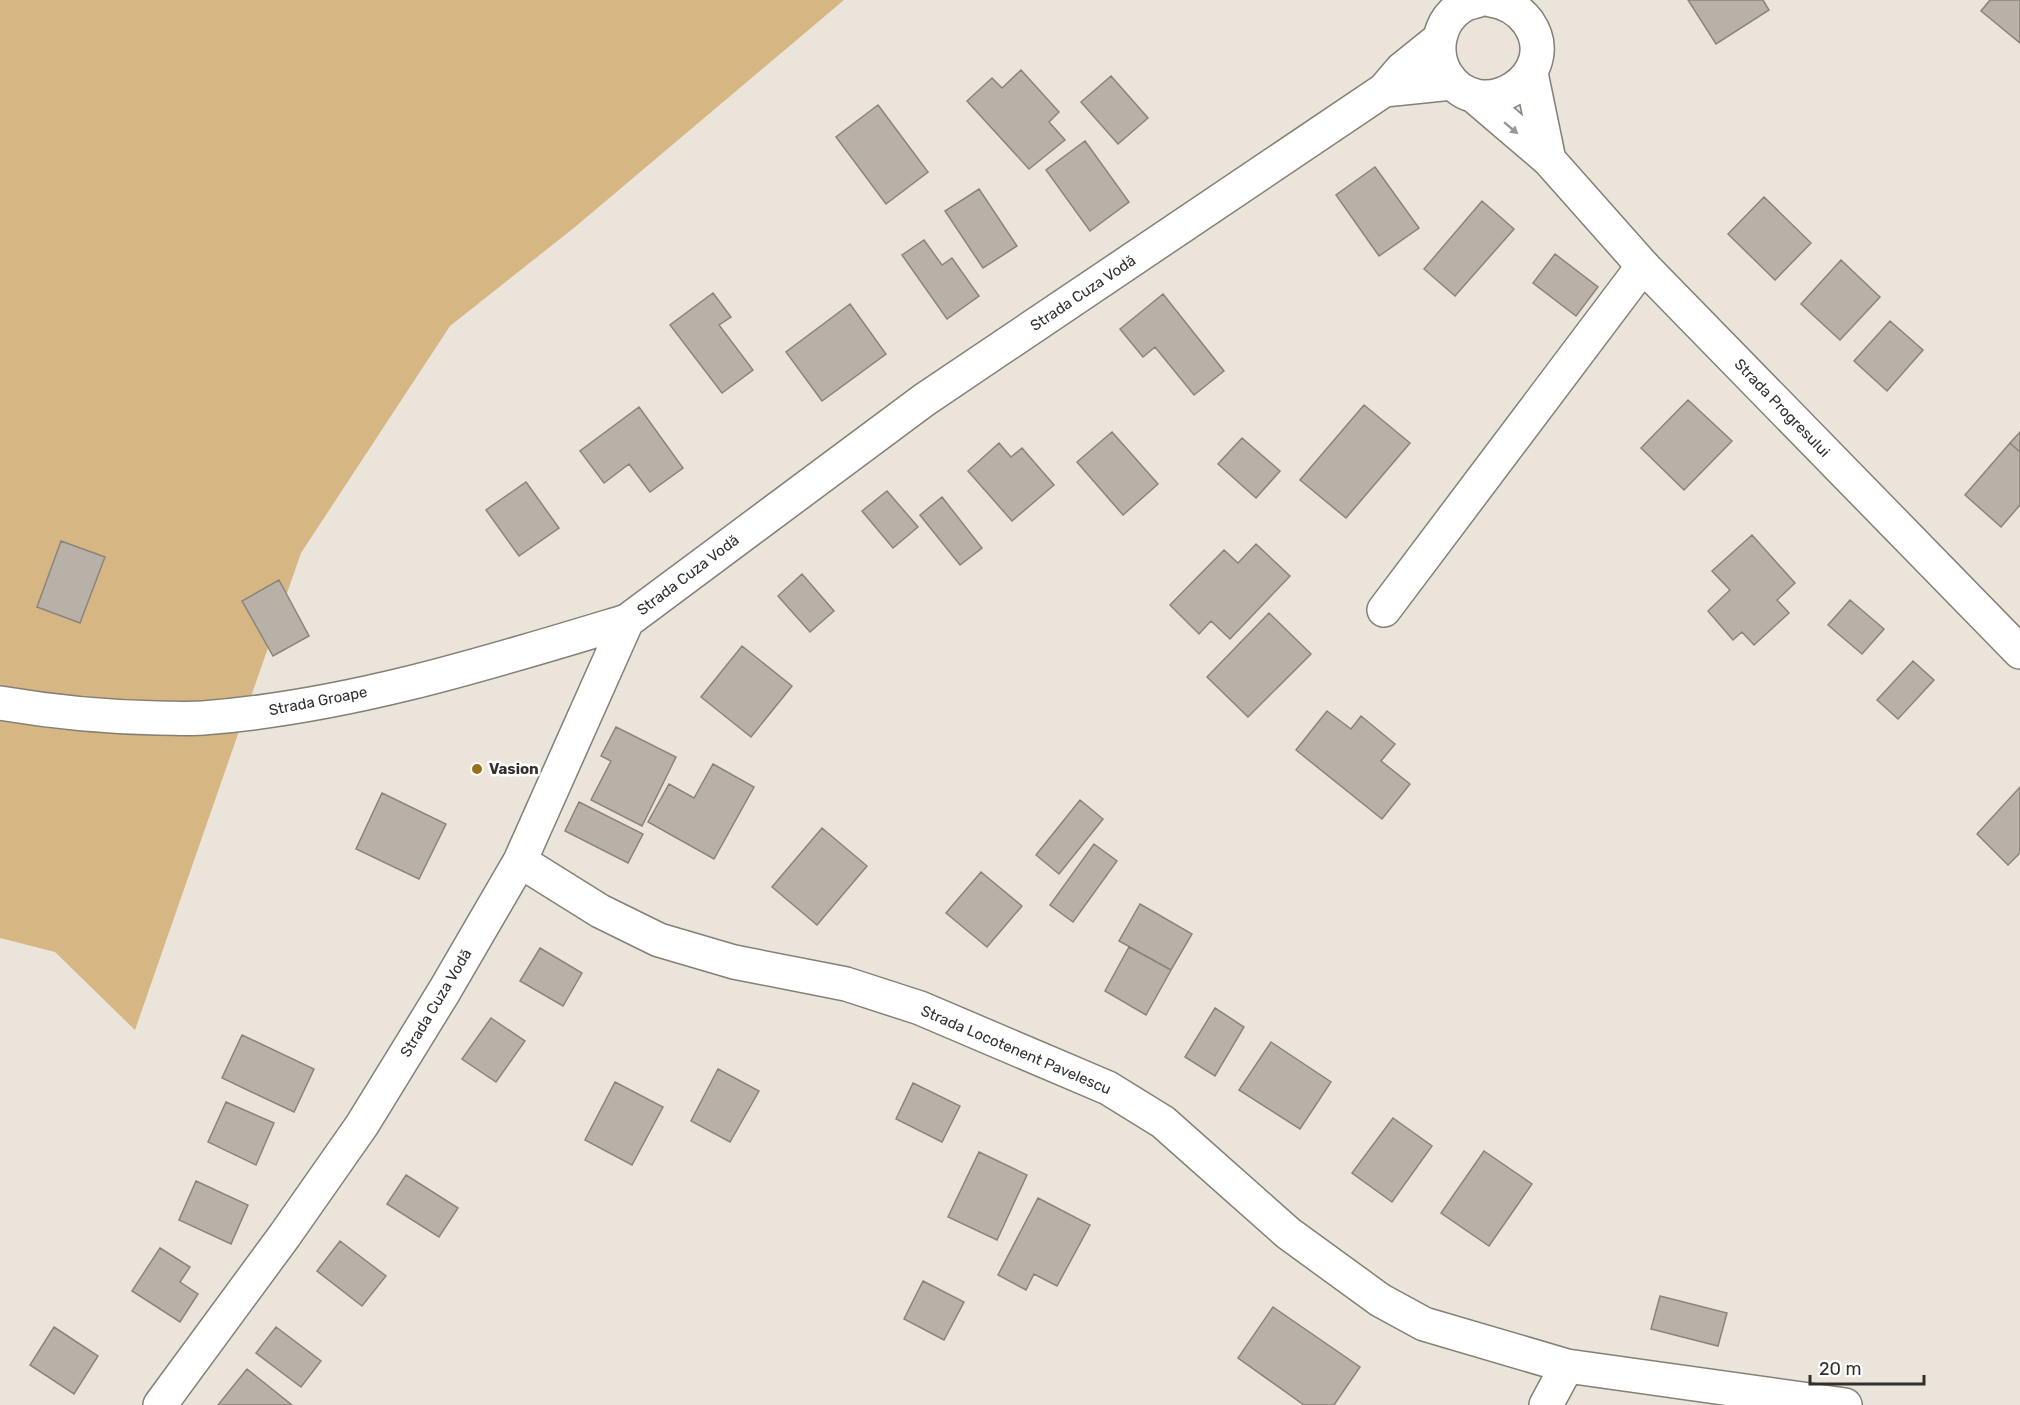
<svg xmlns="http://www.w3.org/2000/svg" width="2020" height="1405" font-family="Rubik,sans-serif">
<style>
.green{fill:#d6b784}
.building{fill:#b7b1a7;stroke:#8a847b;stroke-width:1.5}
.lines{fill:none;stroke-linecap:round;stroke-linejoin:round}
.minor-casing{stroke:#857f76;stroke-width:36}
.tertiary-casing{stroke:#857f76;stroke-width:36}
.minor{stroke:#fff;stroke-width:33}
.tertiary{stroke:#fff;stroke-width:33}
.oneway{fill:#989896}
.poi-dot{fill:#996f1c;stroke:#fff;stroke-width:2}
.labels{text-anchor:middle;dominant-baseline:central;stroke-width:5;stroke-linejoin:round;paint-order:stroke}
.street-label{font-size:15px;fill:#32302c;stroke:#fff}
.poi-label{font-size:15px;font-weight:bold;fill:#32302c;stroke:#fff;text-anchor:start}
</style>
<rect width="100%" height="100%" fill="#eae4da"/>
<path class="green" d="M0,0h844l-269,227 -125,99 -149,227 -166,477 -80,-78 -55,-14z"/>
<path class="building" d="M1688,0h75l6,10 -53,34z
M1990,0h30v43l-39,-32z
M1021,70l38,42 -10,10 16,18 -36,29 -62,-68 25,-23 10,10z
M1111,76l37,42 -30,26 -37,-42z
M878,105l50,67 -42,32 -50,-67z
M1085,141l44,61 -39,29 -44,-61z
M1375,167l44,61 -40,28 -43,-61z
M979,189l38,57 -34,22 -38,-57z
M1764,197l47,46 -36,37 -47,-46z
M1482,201l32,28 -59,67 -31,-27z
M924,240l18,25 10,-7 27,38 -32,23 -45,-64z
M1555,254l43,33 -22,29 -43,-33z
M1841,260l39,37 -40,43 -39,-36z
M713,293l18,24 -12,8 34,45 -31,23 -52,-68z
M1163,294l61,77 -30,24 -39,-48 -12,10 -23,-28z
M850,304l36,50 -64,47 -36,-49z
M1890,321l33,29 -36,41 -33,-30z
M1688,400l44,41 -48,49 -43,-42z
M1364,405l46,38 -64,75 -46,-38z
M639,407l44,61 -33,24 -21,-28 -25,19 -24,-32z
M1112,432l46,52 -35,31 -46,-53z
M2020,432v20l-10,-9z
M1242,438l38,33 -24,27 -38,-34z
M999,443l12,14 11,-9 32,37 -42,36 -44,-50z
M2010,443l10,9v53l-19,22 -36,-32z
M526,482l33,46 -40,28 -33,-46z
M887,491l31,36 -25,21 -31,-37z
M942,497l40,51 -22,17 -40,-50z
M1752,535l43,48 -18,17 12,13 -35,32 -12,-13 -9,8 -25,-29 22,-21 -18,-19z
M61,541l44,16 -25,66 -43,-16z
M1256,544l34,32 -60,63 -19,-18 -12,13 -29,-29 54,-55 14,13z
M802,574l32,37 -24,21 -32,-36z
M279,580l30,56 -36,20 -31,-55z
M1850,600l34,29 -22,25 -34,-29z
M1269,613l42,41 -63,63 -41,-40z
M742,646l50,40 -41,51 -50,-40z
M1913,661l21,19 -36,39 -21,-19z
M1327,711l24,18 10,-13 34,28 -14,17 29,23 -28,35 -86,-69z
M616,727l60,30 -34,69 -51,-26 20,-39 -10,-5z
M713,764l41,23 -40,72 -66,-37 21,-38 25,14z
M2020,787v66l-12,12 -31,-31z
M382,793l64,31 -27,55 -63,-30z
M1080,800l23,19 -44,55 -23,-19z
M579,802l64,32 -15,29 -63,-32z
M822,828l45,38 -50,59 -45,-38z
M1094,844l23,17 -44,61 -23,-17z
M981,872l41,34 -35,41 -41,-34z
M1140,904l52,30 -21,36 -52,-29z
M1129,947l42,23 -25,45 -41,-24z
M540,948l42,25 -19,33 -43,-25z
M1215,1008l29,19 -29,49 -30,-19z
M491,1018l34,23 -29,41 -34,-23z
M242,1035l72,34 -20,43 -72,-34z
M1271,1042l60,40 -31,47 -61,-39z
M718,1069l41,22 -29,51 -39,-21z
M615,1082l48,25 -31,58 -47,-25z
M913,1083l47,23 -18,36 -46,-23z
M226,1102l48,21 -18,42 -48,-23z
M1393,1118l39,28 -40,56 -40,-29z
M1484,1151l48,33 -43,62 -48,-33z
M979,1152l48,23 -30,65 -49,-23z
M406,1175l52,33 -19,29 -52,-33z
M196,1181l52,24 -17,39 -52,-24z
M1038,1198l52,27 -33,61 -23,-12 -8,16 -28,-15z
M340,1241l46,35 -24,30 -45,-35z
M160,1248l30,19 -10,15 18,12 -18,28 -48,-31z
M923,1281l41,21 -20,38 -40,-21z
M1660,1296l67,17 -9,33 -67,-17z
M1273,1307l87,60 -26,38h-30l-66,-47z
M54,1327l44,29 -24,38 -44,-29z
M276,1327l45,34 -20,26 -45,-34z
M247,1369l45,36h-74z"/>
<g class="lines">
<g class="minor-casing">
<path id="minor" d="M1384,90l68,-7
M1384,610l259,-344
M0,703c53,9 104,14 158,15 15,0 30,1 45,0 145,-11 285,-55 424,-97
M520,861l80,50 59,29 75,22 112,22 74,24 188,80 55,34 125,111 92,67 44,24 143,42 278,39
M160,1405l125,-170 77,-110 83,-135 75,-129 107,-240 297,-221 460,-310 18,-21 36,-29
M1546,1405l21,-39"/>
</g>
<g class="tertiary-casing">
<path id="tertiary" d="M1479,0c-5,2 -13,3 -17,6 -24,15 -29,46 -16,68 34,55 119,1 82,-52 -10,-13 -22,-20 -38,-22
M1531,73l18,87
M1474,96l75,64 94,106 377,386"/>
</g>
<use href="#minor" class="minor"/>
<use href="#tertiary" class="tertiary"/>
</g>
<defs><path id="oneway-solid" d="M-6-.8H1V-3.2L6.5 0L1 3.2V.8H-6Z" transform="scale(1.5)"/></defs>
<use class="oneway" href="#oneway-solid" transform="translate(1511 128) rotate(40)"/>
<circle class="poi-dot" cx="477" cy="769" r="6"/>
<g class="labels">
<g class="street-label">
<text transform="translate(1083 293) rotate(-34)">Strada Cuza Vodă</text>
<text transform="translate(1782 408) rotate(46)">Strada Progresului</text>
<text transform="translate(688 575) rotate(-37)">Strada Cuza Vodă</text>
<text transform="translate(318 701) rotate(-11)">Strada Groape</text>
<text transform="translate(436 1003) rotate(-59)">Strada Cuza Vodă</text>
<text transform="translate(1016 1050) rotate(23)">Strada Locotenent Pavelescu</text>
</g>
<g class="poi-label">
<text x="489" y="769">Vasion</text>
</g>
</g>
<path d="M1810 1375v9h114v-9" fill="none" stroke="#32302c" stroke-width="3"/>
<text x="1819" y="1375" font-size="18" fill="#32302c" stroke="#ffffff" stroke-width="4.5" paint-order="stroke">20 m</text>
</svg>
